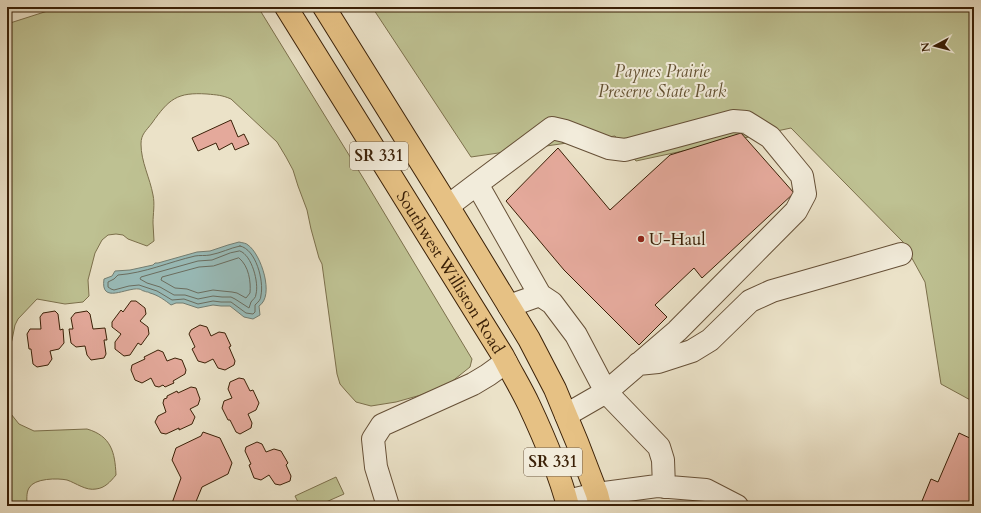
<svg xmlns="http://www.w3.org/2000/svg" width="981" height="513" font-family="Cardo,serif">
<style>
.green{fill:#bec192;stroke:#7c704c}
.water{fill:#99bdbb;stroke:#737e73}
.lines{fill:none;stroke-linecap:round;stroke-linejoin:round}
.shore{stroke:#6a6e61;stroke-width:1}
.building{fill:#e4a99b;stroke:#3a2007}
.minor-casing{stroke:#665037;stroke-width:24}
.highway-casing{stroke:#3a2007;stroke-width:24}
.minor{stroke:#f2ecdb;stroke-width:22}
.highway{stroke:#e6c184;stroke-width:22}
.poi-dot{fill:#8f2418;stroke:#f2ecdb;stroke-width:1.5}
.labels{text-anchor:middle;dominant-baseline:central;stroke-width:4;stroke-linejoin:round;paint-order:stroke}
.shield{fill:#f2ecdb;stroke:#715d47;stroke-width:1}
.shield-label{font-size:16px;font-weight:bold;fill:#3a2007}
.park-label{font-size:17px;font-style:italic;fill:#625031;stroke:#f2ecdb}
.poi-label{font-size:17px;fill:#3a2007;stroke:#f2ecdb;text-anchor:start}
.street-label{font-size:17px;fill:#3a2007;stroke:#f2ecdb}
</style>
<rect width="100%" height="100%" fill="#ebe2c8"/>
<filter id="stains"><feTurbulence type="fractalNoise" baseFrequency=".005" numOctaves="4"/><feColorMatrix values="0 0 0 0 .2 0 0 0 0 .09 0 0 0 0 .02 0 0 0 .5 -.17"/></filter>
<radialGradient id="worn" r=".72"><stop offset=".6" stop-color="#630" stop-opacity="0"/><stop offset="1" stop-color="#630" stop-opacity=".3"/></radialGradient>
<path class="green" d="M60,7h198l107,174 107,178 -2,8 -20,16 -29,12 -25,7 -25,4 -15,-4 -10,-11 -6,-7 -3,-10 -15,-110 -3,-6 -8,-29 -4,-19 -9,-24 -5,-16 -7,-13 -9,-15 -46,-43c-9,-4 -14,-4 -24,-5 -30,-2 -38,5 -55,29 -6,8 -11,11 -11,21 0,18 9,34 12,51 2,9 0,19 0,28 0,6 1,12 1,18l-7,5 -19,-7 -5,-4 -7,-1 -8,1 -6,5 -7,13 -7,27 1,16 -6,6 -18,2 -28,-5 -19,20 -3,6 -3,15 -5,17v-333z
M372,7h602v395l-33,-18 -16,-102 -22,-40 -112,-114 -155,33 -21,-25 -144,21z
M7,409l12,15 15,7 53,-2c24,7 28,23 29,46 -6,7 -11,13 -20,14 -10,2 -20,-6 -29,-9 -9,-2 -33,-2 -38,8 -3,5 -2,12 -2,18h-20z
M336,477l8,17 -27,12h-17l-5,-10z"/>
<path class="water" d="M239,242c4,1 7,1 9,3 13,9 27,51 11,61l1,9 -7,4 -9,-2 -14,-11h-9l-8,-1 -15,3 -15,-5h-7l-5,2c-5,-4 -13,-10 -21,-12 -4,-2 -1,0 -6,-2 -2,0 -3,-2 -5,-2 -12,-2 -39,16 -35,-10l8,-3 3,-5 15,-1 23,-5 2,-2h3l39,-11 13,-1 18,-6z"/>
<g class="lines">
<path class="shore" d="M240,246c16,3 24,35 21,49 0,5 -3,7 -6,10v7l-2,2 -7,-1 -15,-11h-10l-8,-1 -15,3 -14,-5 -12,1 -15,-9 -18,-6 -10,1 -15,4 -3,-1 -3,-2v-5l6,-3 4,-4c27,-2 51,-13 77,-19 5,-1 10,0 15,-1 11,-2 20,-7 30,-9z
M240,251c12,4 19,32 16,43 0,4 -3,5 -5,8 -1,2 -1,4 -2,6l-14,-9 -4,-2h-9l-9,-1 -15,3 -13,-4h-11l-14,-8 -13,-4 -7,-4 1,-2 14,-4 43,-12 14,-1 18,-7z
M239,258c10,8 12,24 11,35l-4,5 -9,-5 -5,-1 -10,-1 -9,-1 -15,3 -11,-4 -12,-1 -14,-8 1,-3 37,-10 14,-1z"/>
</g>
<path class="building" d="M231,120l7,17 6,-3 5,10 -14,6 -3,-7 -13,7 -3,-7 -18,8 -6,-13z
M741,133l53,60 -92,85 -8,-10 -39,37 12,12 -28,28 -75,-75 -58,-69 52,-53 52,62 60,-55z
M131,301h5l9,7 1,6 -6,7 8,6 1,7 -8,11 -3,-2 -8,12 -6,1 -9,-7v-7l6,-8 -9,-7v-5l9,-12 2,2z
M55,311l3,3 2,16 3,-1 1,14 -5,6 -9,2 2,8 -4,6 -11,2 -4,-3 -2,-15h-2l-2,-15 3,-5h11l-1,-12 3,-4z
M87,311l3,3 3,15 12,-1 2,12h-3l2,14 -2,4 -13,2 -4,-5 -2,-9 -9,1 -5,-4 -2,-14h4l-2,-11 4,-5z
M200,325l7,2 4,9 8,-4 6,1 6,13 -2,1 6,14 -1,4 -9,5 -7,-2 -5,-9 -8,4 -7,-2 -6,-12 3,-2 -6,-13 2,-4z
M158,350l5,2 4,9 8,-3 7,2 4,10 -1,4 -12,7 1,2 -9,4 -2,-2 -4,2 -4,-1 -4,-8 -9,5 -7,-3 -4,-10 1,-5 13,-6 -1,-2z
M239,378l5,1 6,12 3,-1 6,13 -3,7 -8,4 4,9 -1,5 -11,6 -4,-2 -6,-12h-2l-6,-12 2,-7 8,-3 -4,-9 2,-7z
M191,387l5,1 4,11 -2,6 -8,4 5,8 -3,7 -13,6v-2l-13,6 -5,-1 -6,-11 3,-6 8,-4 -3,-9 1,-4 3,-1v-2l10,-5 1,2z
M203,432l17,6 12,25 -4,11 -26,13 -7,17 1,2h-25l10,-28 -9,-18 4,-12 25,-12z
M959,433l15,7v66h-41l-11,-5 9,-22 7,3z
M257,442l5,2 4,8 8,-3 7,2 7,12 -2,2 5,11 -1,5 -10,4 -5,-1 -6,-9 -8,5 -7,-2 -5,-13 2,-1 -6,-13 1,-4z"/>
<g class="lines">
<g class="minor-casing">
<path id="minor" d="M448,206l29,-22
M509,306l31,-11
M638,364l20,-2 34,-11 18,-11 40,-39 22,-10 84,-24 45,-13
M566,415l40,-23 71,-61 119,-120 9,-17 -3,-18 -32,-39 -24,-15 -13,-1 -108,29 -16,-2 -44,-17 -13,-3 -75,56 63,111 12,8 24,32 30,57 53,55 4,13 1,27
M567,501l30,-7 60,-8 49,4 31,16
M388,506l-12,-39 -3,-28 9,-14 91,-41 15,-9 18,-13"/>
</g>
<g class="highway-casing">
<g id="highway">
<path id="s1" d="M286,7l217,349c8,16 18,32 26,49 15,32 30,67 39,101"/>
<path d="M324,7l124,199 81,133 26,50 22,53 20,52 3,12"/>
</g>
</g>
<use href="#minor" class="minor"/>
<use href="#highway" class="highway"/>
</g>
<circle class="poi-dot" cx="641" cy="239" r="4"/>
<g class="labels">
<g class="shield">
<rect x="350" y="142" width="58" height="28" rx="3"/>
<rect x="524" y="448" width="58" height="28" rx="3"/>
</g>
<g class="shield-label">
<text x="379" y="156">SR 331</text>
<text x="553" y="462">SR 331</text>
</g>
<g class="park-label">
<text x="662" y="71">Paynes Prairie<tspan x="662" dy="20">Preserve State Park</tspan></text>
</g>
<g class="poi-label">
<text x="649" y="239">U-Haul</text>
</g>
<g class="street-label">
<text stroke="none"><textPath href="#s1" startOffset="312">Southwest Williston Road</textPath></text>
</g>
</g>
<rect width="981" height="513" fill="none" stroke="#ebe2c8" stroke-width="24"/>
<rect x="8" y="8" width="965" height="497" fill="none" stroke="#3a2007" stroke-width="2"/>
<rect x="12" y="12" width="957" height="489" fill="none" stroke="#3a2007"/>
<g transform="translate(935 46) rotate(263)" stroke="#f2ecdb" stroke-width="3" paint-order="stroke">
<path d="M0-3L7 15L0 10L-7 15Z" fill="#3a2007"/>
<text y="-6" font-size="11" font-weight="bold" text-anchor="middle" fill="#3a2007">N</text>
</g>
<rect width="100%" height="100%" filter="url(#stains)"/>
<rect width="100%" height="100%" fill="url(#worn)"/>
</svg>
